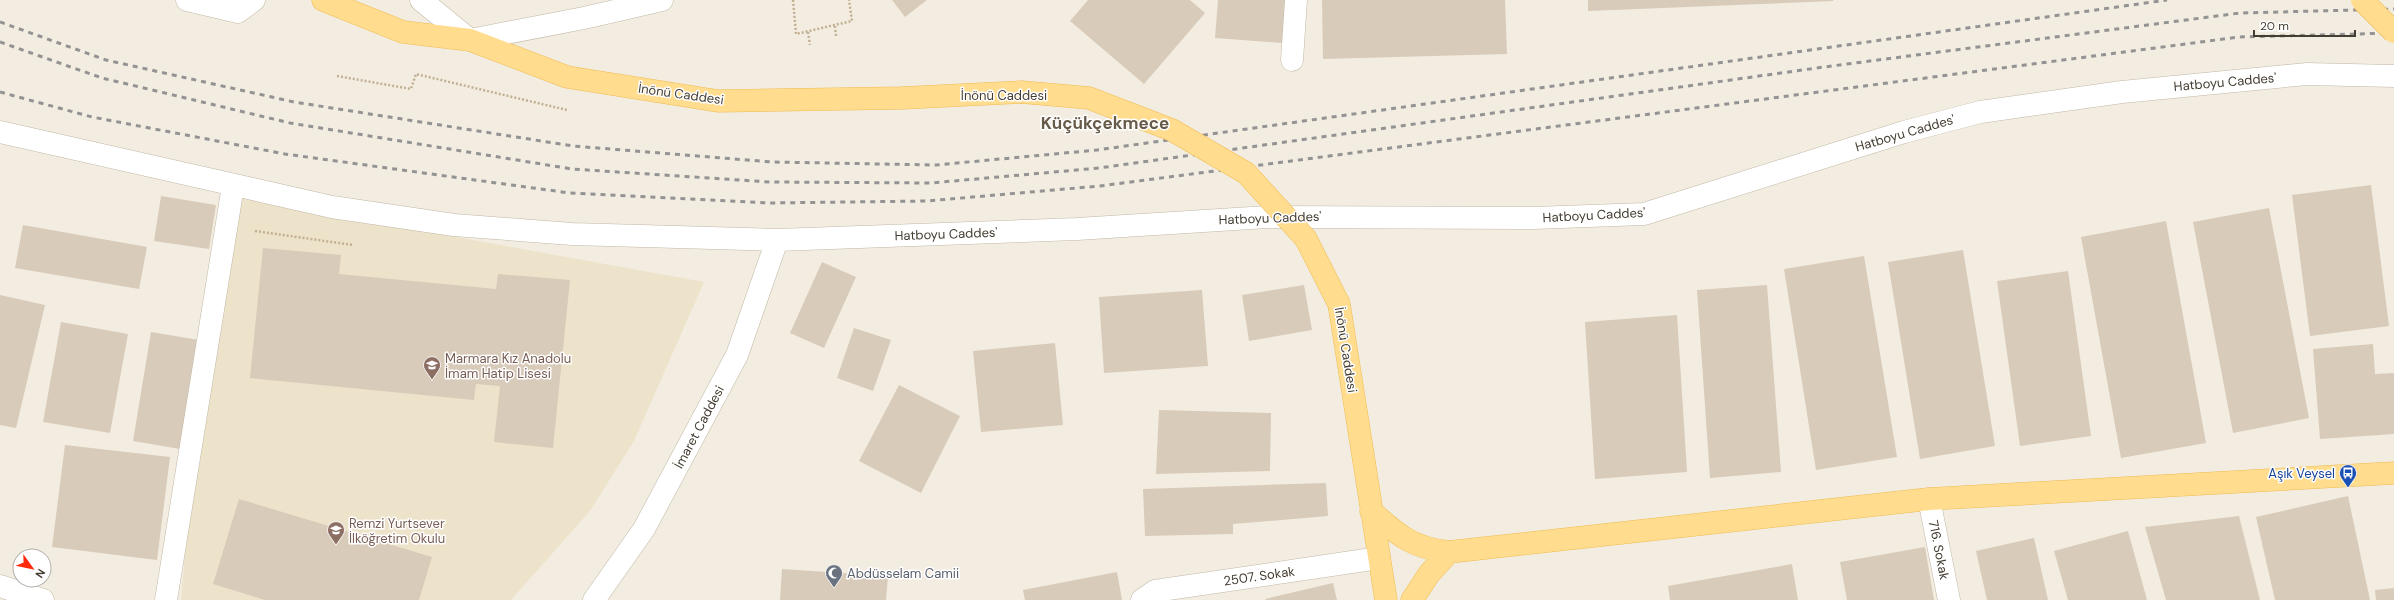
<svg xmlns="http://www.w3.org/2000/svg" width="2394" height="600" font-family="'DM Sans',sans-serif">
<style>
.education{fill:#ede3ca}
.building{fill:#d8cbb9}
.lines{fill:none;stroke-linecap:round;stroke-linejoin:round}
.minor-casing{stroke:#c1b8a6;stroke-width:23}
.major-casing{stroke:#eebc54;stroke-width:23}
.path{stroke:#c2b093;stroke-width:2.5;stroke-dasharray:2 2;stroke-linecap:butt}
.minor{stroke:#fff;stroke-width:22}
.major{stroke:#ffdc8e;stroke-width:22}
.rail{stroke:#939393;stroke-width:3;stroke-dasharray:5 5;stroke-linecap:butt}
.major-bridge-casing{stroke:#eebc54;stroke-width:23;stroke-linecap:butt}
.major-bridge{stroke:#ffdc8e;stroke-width:22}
.labels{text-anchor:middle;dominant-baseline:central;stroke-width:3;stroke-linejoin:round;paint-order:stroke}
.street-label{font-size:13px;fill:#443d32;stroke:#fff}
.education-label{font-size:13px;fill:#785e54;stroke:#fff;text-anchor:start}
.transit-label{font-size:13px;fill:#164399;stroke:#fff;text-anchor:end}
.worship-label{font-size:13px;fill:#5b616d;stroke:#fff;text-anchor:start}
.district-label{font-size:17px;font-weight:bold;fill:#685a48;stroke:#fff}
</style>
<rect width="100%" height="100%" fill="#f3ede1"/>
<path class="education" d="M236,197l468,85 -70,159 -44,70 -79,89h-330l17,-192z"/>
<path class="building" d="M892,0h35l-22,17z
M1088,0h102l15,13 -61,71 -74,-63z
M1218,0h68l-3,43 -68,-5z
M1322,0h183l2,54 -184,5z
M1588,0h245v1l-245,10z
M2371,185l18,141 -79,10 -18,-141z
M161,196l55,9 -7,44 -55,-8z
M2269,208l40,210 -76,15 -40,-211z
M2166,221l40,222 -85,15 -40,-221z
M23,225l124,22 -8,42 -124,-21z
M263,248l78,7 -2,19 157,15 2,-15 72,6 -17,168 -59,-6 6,-56 -24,-2 -2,16 -224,-22z
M1963,250l32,196 -75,13 -32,-197z
M1864,256l33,201 -81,13 -32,-201z
M822,262l34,15 -32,71 -34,-15z
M2068,271l23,165 -71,10 -23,-165z
M1304,285l8,45 -63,11 -7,-46z
M1767,285l14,187 -71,6 -13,-188z
M1202,290l6,76 -104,7 -5,-76z
M0,295l45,10 -29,123 -16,-3z
M1677,315l10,157 -92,7 -10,-157z
M61,322l67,12 -18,99 -67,-11z
M854,328l37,12 -18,51 -36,-13z
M151,332l48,8 -19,109 -47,-8z
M1055,343l8,82 -82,7 -8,-81z
M2373,344l2,30 19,-1v61l-74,5 -7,-90z
M899,385l61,31 -39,77 -62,-32z
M1159,410l112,3 -1,58 -114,3z
M65,445l105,12 -13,103 -105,-13z
M1326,483l2,33 -95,8v10l-88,2 -2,-47z
M2348,496l22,104h-95l-19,-83z
M239,499l193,58 -13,43h-154l-52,-16z
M2239,516l21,84h-94l-21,-73z
M2128,531l19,69h-79l-14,-49z
M2034,538l14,62h-61l-11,-49z
M1925,547l9,53h-87l-7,-38z
M1792,564l6,36h-128l-2,-14z
M782,569l106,7 -2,24h-106z
M1117,572l5,28h-97l-2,-10z
M1333,583l4,17h-71l-1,-1z
M2394,588v12h-18l-1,-10z"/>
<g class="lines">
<g class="minor-casing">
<path id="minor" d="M187,0l51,12 16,-12
M421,0l49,40 114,-22 78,-18
M1292,60l4,-60
M0,132l332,75 122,18 118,9 205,6 300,-11 190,-12 267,1 110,-4 260,-82 76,-20 142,-20 185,-18 87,2
M1929,499l20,101
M0,586l43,14
M166,600l67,-414
M594,600l50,-71 93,-174 40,-115
M1142,600l13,-9 224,-33"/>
</g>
<g class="major-casing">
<path id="major" d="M323,0l80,32 67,8 97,37 151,24 184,-3 119,-6
M1339,304l47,296
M1371,511c27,24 41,37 78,41l480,-53 465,-26
M1412,600l17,-26 20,-22"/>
</g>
<path class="path" d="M793,0l3,34 56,-13 -3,-21
M835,26l1,10
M808,32l2,13
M337,76l74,13 5,-15 151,36
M255,231l98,14"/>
<use href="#minor" class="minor"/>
<use href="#major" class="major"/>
<path class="rail" d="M0,22l106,38 188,42 279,44 199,16 164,3 161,-15 1070,-150
M0,42l102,36 188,45 282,46 198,13 161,1 168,-15 725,-101 416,-54 154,-4
M0,92l92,25 193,37 285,39 198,10 159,-2 173,-15 1139,-149 155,-4"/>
<g class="major-bridge-casing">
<path id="major-bridge" d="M2362,0l32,32
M1021,92l68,6 83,32 74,43 60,66 33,65"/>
</g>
<use href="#major-bridge" class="major-bridge"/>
</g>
<defs>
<g id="school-pin" transform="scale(0.9)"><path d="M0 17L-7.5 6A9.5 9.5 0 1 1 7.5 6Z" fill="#8d6e63" stroke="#fff"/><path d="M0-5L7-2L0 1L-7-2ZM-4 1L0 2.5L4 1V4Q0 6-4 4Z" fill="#fff"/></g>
<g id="bus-pin" transform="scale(0.9)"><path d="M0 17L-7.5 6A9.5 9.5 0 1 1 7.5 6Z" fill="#1a4fb4" stroke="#fff"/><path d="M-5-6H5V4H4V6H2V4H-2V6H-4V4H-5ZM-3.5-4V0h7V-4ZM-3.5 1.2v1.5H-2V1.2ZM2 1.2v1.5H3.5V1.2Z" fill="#fff"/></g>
<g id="mosque-pin" transform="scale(0.9)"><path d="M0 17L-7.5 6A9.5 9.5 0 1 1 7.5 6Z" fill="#6b7280" stroke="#fff"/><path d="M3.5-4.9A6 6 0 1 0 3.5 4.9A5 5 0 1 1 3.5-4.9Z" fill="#fff"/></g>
</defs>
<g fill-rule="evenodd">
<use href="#school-pin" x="432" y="365"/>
<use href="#bus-pin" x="2348" y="473"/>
<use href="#school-pin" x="336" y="530"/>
<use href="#mosque-pin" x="834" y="573"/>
</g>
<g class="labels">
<g class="street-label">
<text transform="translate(2225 82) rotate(-5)">Hatboyu Caddes'</text>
<text transform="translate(681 94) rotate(8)">İnönü Caddesi</text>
<text x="1004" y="95">İnönü Caddesi</text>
<text transform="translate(1905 133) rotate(-16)">Hatboyu Caddes'</text>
<text transform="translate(1594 215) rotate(-3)">Hatboyu Caddes'</text>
<text transform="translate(1270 218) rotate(-2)">Hatboyu Caddes'</text>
<text transform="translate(946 234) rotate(-2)">Hatboyu Caddes'</text>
<text transform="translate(1346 350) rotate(81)">İnönü Caddesi</text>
<text transform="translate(699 427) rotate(-62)">İmaret Caddesi</text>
<text transform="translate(1939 550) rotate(79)">716. Sokak</text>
<text transform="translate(1259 576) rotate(-8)">2507. Sokak</text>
</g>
<g class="education-label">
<text x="445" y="358">Marmara Kız Anadolu<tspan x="445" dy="15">İmam Hatip Lisesi</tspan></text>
<text x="349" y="523">Remzi Yurtsever<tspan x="349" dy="15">İlköğretim Okulu</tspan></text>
</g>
<g class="transit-label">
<text x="2335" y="473">Aşık Veysel</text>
</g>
<g class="worship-label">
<text x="847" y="573">Abdüsselam Camii</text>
</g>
<g class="district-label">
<text x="1105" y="123">Küçükçekmece</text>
</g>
</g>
<g transform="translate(32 568) rotate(123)"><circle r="19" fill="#ffffff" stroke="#b4b1ad"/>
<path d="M0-3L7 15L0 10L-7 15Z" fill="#ff2b0c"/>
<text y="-6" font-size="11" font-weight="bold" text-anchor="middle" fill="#443d32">N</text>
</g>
<path d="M2254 30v6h101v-6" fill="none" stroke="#443d32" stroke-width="2"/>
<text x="2260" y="30" font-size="12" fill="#443d32" stroke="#ffffff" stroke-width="3" paint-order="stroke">20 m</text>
</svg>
